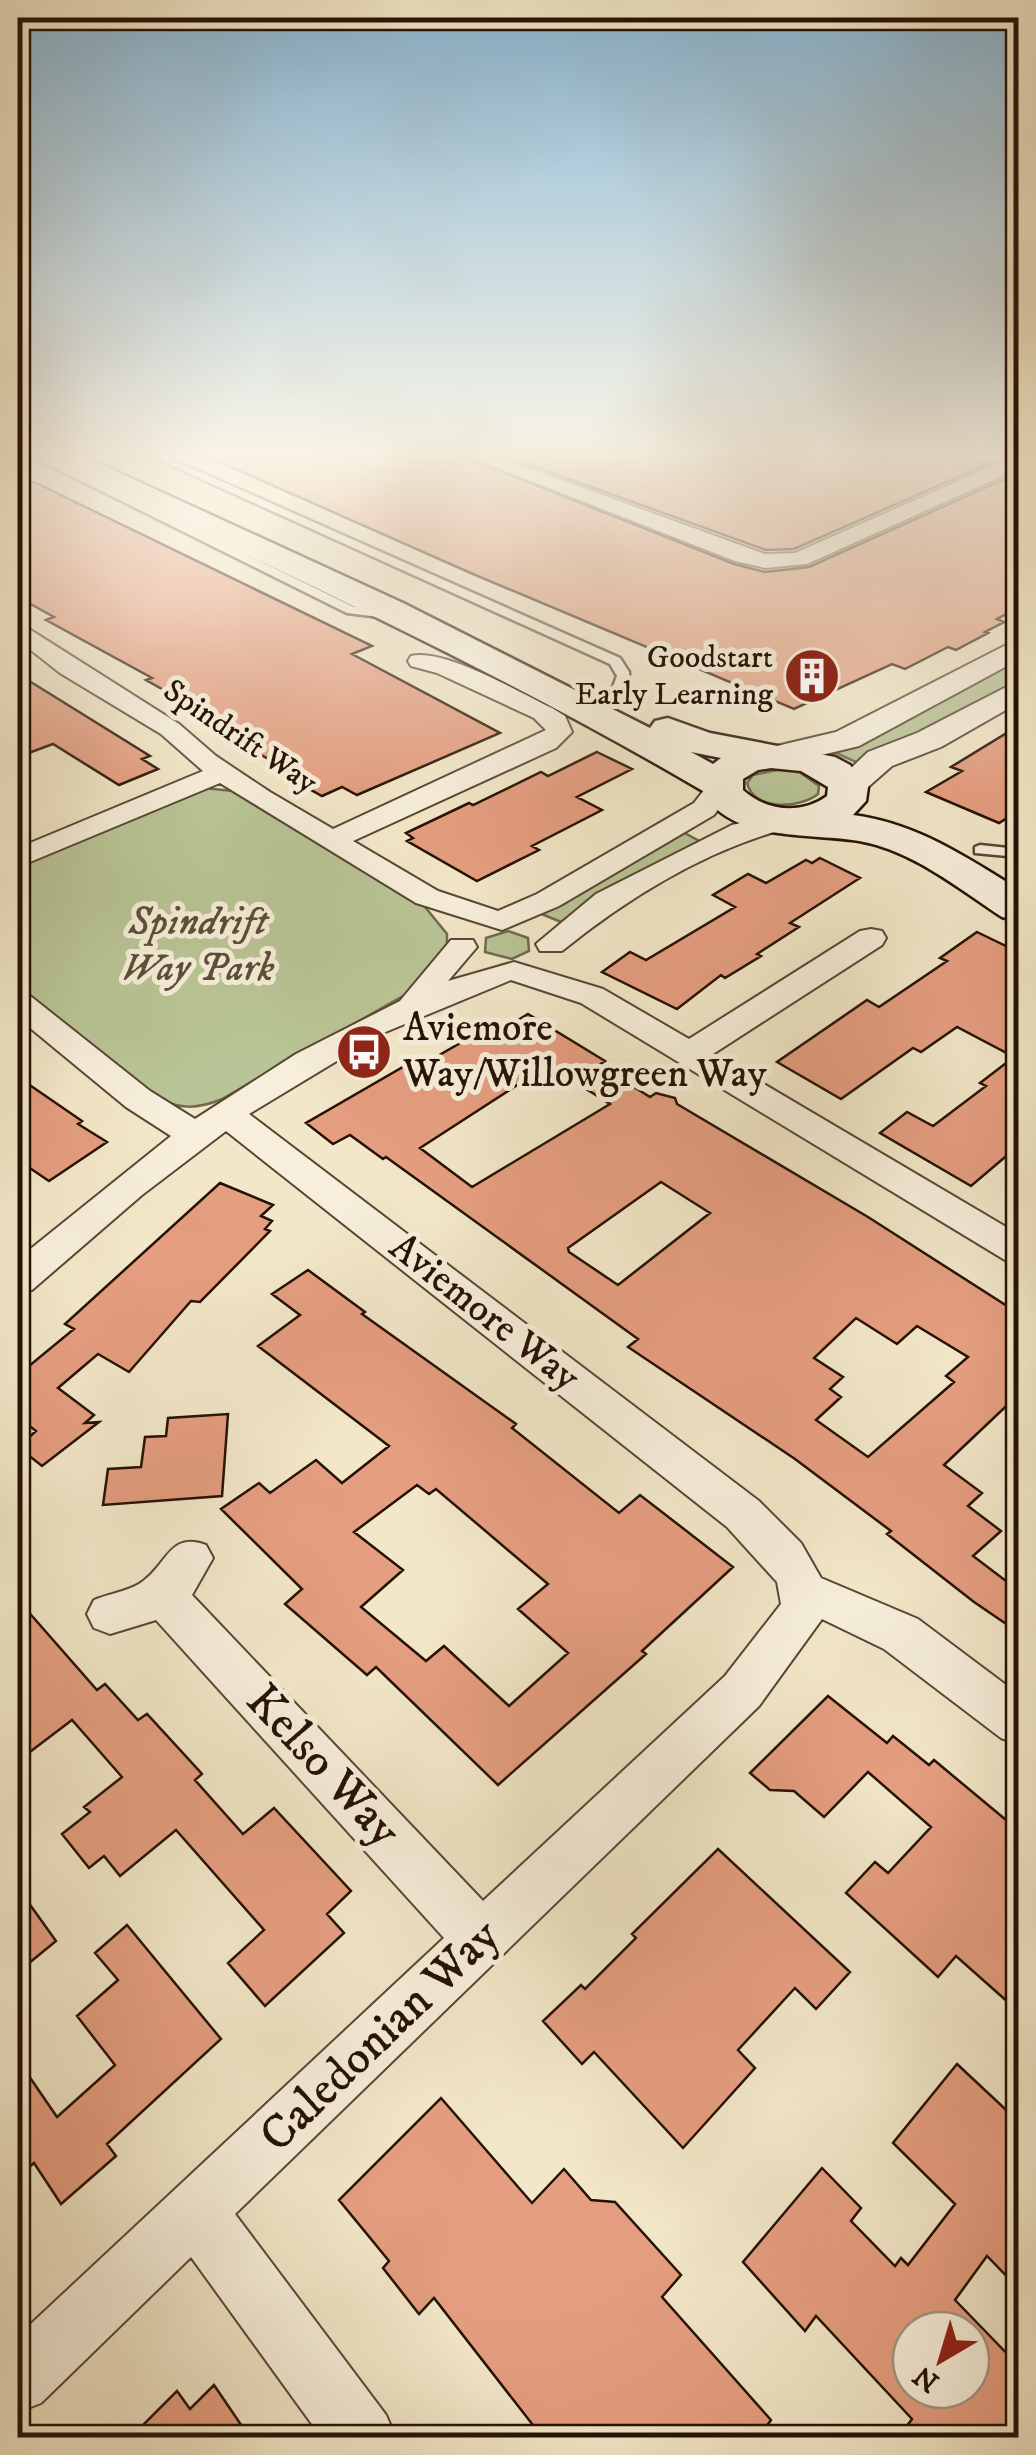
<svg xmlns="http://www.w3.org/2000/svg" width="1036" height="2455" font-family="'IM FELL DW Pica',serif">
<style>
.green{fill:#b9c596;stroke:#6f6b4d;stroke-width:2.5}
.building{fill:#e59e80;stroke:#251104;stroke-width:2.5;fill-rule:evenodd}
.lines{fill:none;stroke-linecap:round;stroke-linejoin:round}
.service-casing{stroke:#584635;stroke-width:5}
.minor-casing{stroke:#584635;stroke-width:4}
.tertiary-casing{stroke:#584635;stroke-width:4}
.secondary-casing{stroke:#251104;stroke-width:5}
.service{fill:#f7efdb;fill-rule:evenodd}
.minor{fill:#f7efdb;fill-rule:evenodd}
.tertiary{fill:#f7efdb;fill-rule:evenodd}
.secondary{fill:#f7efdb;fill-rule:evenodd}
.labels{text-anchor:middle;dominant-baseline:central;stroke-width:10;stroke-linejoin:round;paint-order:stroke}
.far-poi-label{font-size:32px;fill:#251104;stroke:#f7efdb;text-anchor:end}
.far-street-label{font-size:32px;fill:#251104;stroke:#f7efdb}
.park-label{font-size:40px;font-style:italic;fill:#595037;stroke:#f7efdb}
.poi-label{font-size:40px;fill:#251104;stroke:#f7efdb;text-anchor:start}
.street-label{font-size:40px;fill:#251104;stroke:#f7efdb}
.near-street-label{font-size:48px;fill:#251104;stroke:#f7efdb}
</style>
<rect width="100%" height="100%" fill="#f2e7c8"/>
<filter id="stains"><feTurbulence type="fractalNoise" baseFrequency=".002" numOctaves="4"/><feColorMatrix values="0 0 0 0 .2 0 0 0 0 .09 0 0 0 0 .02 0 0 0 .5 -.17"/></filter>
<radialGradient id="worn" r=".72"><stop offset=".6" stop-color="#630" stop-opacity="0"/><stop offset="1" stop-color="#630" stop-opacity=".3"/></radialGradient>
<path class="green" d="M1018,656v27l-160,80 -24,-11 26,-10z
M782,769l16,2 21,15 -1,8c-19,15 -64,17 -71,-11l6,-8z
M203,788l30,3 192,116 22,27v16l-37,42 -188,107c-26,11 -43,10 -68,-2l-136,-108v-123z
M679,830l24,13 -105,52 -37,27 -22,-9z
M508,931l20,7 1,13 -17,8 -27,-7 1,-14z"/>
<path class="building" d="M197,452h256l281,112 31,8 44,-5 209,-94v135l-21,11 7,3 -19,10 3,1 -32,17 -8,-3 -43,22 -13,-5 -98,45 -321,-135z
M494,452h210l15,10 14,-10h210l47,11 -196,86 -28,1z
M34,482l338,164 -20,8 148,79 -143,62 -15,-8 -20,9 -29,-16 7,-3 -60,-34 7,-2 -35,-21 3,-1 -69,-39 6,-2 -106,-58 8,-3 -36,-20v-110z
M18,674l132,82 -8,3 16,10 -39,16 -66,-41 -35,13z
M1018,726v85l-19,12 -73,-31 36,-21 -11,-4z
M597,752l35,17 -55,28 25,13 -70,36 7,4 -62,31 -70,-40 6,-3 -7,-5 63,-30 4,2 68,-33 7,4z
M820,858l40,20 -70,45 9,4 -42,27 4,2 -36,22 -4,-3 -44,34 -75,-37 28,-20 16,8 89,-53 -22,-12 35,-21 18,9 40,-23 6,3z
M977,932l41,20v194l-47,40 -91,-53 27,-21 26,14 53,-40 -6,-3 34,-26 -57,-30 -36,25 -8,-4 -72,51 -64,-37 90,-62 12,7 68,-46 -7,-3z
M528,1014l77,47 -6,4 51,32 6,-4 19,5 2,6 191,113 150,96v82l-74,70 38,28 -14,13 33,25 -28,25 45,34v42l-44,-30 -87,-68 4,-3 -96,-72 -167,-112 10,-8 -252,-182 -3,2 -33,-24 -17,9 -27,-21 109,-63 7,5 59,-34 9,6zM548,1065l62,39 -138,83 -52,-39zM661,1182l49,31 -92,72 -49,-33 -1,-4zM856,1318l41,26 20,-18 51,31 -22,19 8,6 -86,75 -52,-37 25,-23 -11,-8 13,-12 -29,-19z
M18,1077l64,44 -4,3 29,18 -58,39 -31,-21z
M220,1183l53,22 -12,11 11,5 -7,8 5,2 -70,71 -9,-1 -62,71 -31,-18 -40,34 36,27 -9,8 14,-1 -57,44 -24,-19 18,-16 -18,-14v-42l56,-46 -9,-5z
M308,1270l57,42 -3,2 154,110 -4,4 107,85 21,-18 93,72 -91,84 4,3 -148,131 -122,-118 -9,8 -82,-71 17,-15 -81,-80 38,-26 11,10 46,-33 26,23 47,-37 -131,-100 42,-31 -28,-21zM417,1485l12,9 7,-5 112,95 -30,25 50,44 -59,53 -65,-60 -18,15 -65,-54 42,-37 -49,-38z
M228,1414l-6,82 -119,9 5,-36 33,-2 4,-30 21,-1 2,-18z
M18,1600l79,90 8,-6 33,36 9,-6 55,60 -7,6 48,54 31,-26 77,83 -24,23 17,19 -79,73 -37,-43 36,-33 -88,-100 -56,46 -16,-20 -15,12 -27,-34 28,-22 -6,-5 38,-30 -50,-57 -54,41z
M828,1696l59,47 6,-7 36,29 5,-5 84,70v181l-62,-55 -18,21 -92,-84 29,-31 13,11 43,-46 -63,-55 -44,45 -30,-26 -24,-1 -20,-17z
M718,1849l132,123 -34,37 -21,-21 -57,62 17,18 -72,80 -89,-96 -12,12 -39,-43 38,-36 4,4 51,-51 -4,-4z
M18,1888l38,53 -38,31z
M127,1925l94,114 -114,105 9,12 -55,48 -27,-41 -16,14v-117l39,57 58,-52 -38,-49 41,-36 -23,-27z
M957,2064l61,57v167l-31,-32 -32,44 63,65v52l-13,21h-107l14,-19 -96,-103 -11,15 -62,-69 79,-94 39,40 -10,13 44,45 6,-8 7,7 47,-61 -62,-61zM911,2330h60v60h-60z
M441,2098l91,105 32,-34 27,31 24,2 66,73 -19,22 109,123 -13,18h-215l-109,-140 -15,16 -36,-46 6,-7 -50,-61z
M214,2385l36,53h-120l47,-47 13,18z"/>
<g class="lines">
<g class="service-casing">
<path id="service" d="M23,452h13l318,155 41,4 6,4 -6,4 -48,-6z
M142,452h13l465,206 9,14v12l-6,11 -12,-3 6,-16 -7,-12z
M980,845l38,4v8l-43,-4v-6z"/>
</g>
<g class="minor-casing">
<path id="minor" d="M457,452h27l281,102 30,-1 216,-95 7,-2v13l-211,95 -42,4 -30,-7z
M708,452h22l-13,7z
M18,622l161,102 37,32 54,36 63,37 213,-99 -12,-12 -97,-45 -26,-7 -3,-5 3,-5c34,-8 109,37 141,52l13,8 7,16 -16,16 -203,93 85,50 60,20 39,-17 157,-91 17,-22h20l4,6 -21,28 -155,91 -57,24 -86,-27 -196,-120 -202,84v-19l185,-77 -42,-37 -101,-61 -42,-33z
M786,812l14,8 -4,6c-86,21 -166,70 -234,125h-22l-4,-7 60,-50 136,-69z
M871,929l11,2 4,7 -4,7 -169,109 305,180v30l-13,-4 -424,-257 -70,-23 -128,53 -134,81 510,387 42,42 20,35 97,41 100,75v50l-17,-6 -117,-89 -62,-30 -63,87 -524,508 151,201 10,23h-74l-131,-181 -150,146 -23,9v-76l426,-398 -288,-318 -46,14 -16,-6 -7,-14 7,-14c14,-6 31,-8 45,-16 29,-18 29,-53 67,-39l7,13 -21,37 291,306 242,-225 56,-72 -4,-22 -50,-55 -501,-396 -84,64 -110,95 -14,4v-35l153,-123 -45,-29 -108,-89v-26l11,3 121,96 45,28 101,-65 104,-53 51,-61h22l4,7 -29,34 66,-19 89,27 86,50 171,-108z"/>
</g>
<g class="tertiary-casing">
<path id="tertiary" d="M1018,639v21l-159,86 -83,20 -12,-3 -5,-7 5,-7 72,-17z
M1018,681v22l-77,44 -49,19 -32,28 -12,3 -12,-3 -5,-7 37,-35 49,-19z"/>
</g>
<g class="secondary-casing">
<path id="secondary" d="M38,452h36l329,151 247,125 5,-7 13,-3 42,15 125,24 15,8 18,22 -2,14 -13,14c63,8 113,42 165,74v32l-16,-4c-43,-28 -90,-67 -143,-76 -48,-8 -131,1 -156,-50 -213,-125 -438,-227 -661,-333zM691,752l30,6 -8,6zM771,768l30,3 27,16 -1,9c-26,19 -61,15 -84,-6v-11l15,-9z"/>
</g>
<use href="#service" class="service"/>
<use href="#minor" class="minor"/>
<use href="#tertiary" class="tertiary"/>
<use href="#secondary" class="secondary"/>
</g>
<linearGradient id="sky" x2="0" y2="1"><stop stop-color="#89b8d6"/><stop offset="0.57" stop-color="#f9f4e6"/><stop offset="1" stop-color="#f9f4e6" stop-opacity="0"/></linearGradient>
<rect width="1036" height="795" fill="url(#sky)"/>
<defs>
<g id="building-disc" transform="scale(2.875)"><circle r="9.5" fill="#8f2418" stroke="#f7efdb"/><path d="M-4-6H4V6H1V3H-1V6H-4ZM-2.5-4.3h1.7v1.8h-1.7ZM.8-4.3h1.7v1.8H.8ZM-2.5-1h1.7V.8h-1.7ZM.8-1h1.7V.8H.8Z" fill="#fff"/></g>
<g id="bus-disc" transform="scale(2.875)"><circle r="9.5" fill="#8f2418" stroke="#f7efdb"/><path d="M-5-6H5V4H4V6H2V4H-2V6H-4V4H-5ZM-3.5-4V0h7V-4ZM-3.5 1.2v1.5H-2V1.2ZM2 1.2v1.5H3.5V1.2Z" fill="#fff"/></g>
</defs>
<g fill-rule="evenodd">
<use href="#building-disc" x="812" y="676"/>
<use href="#bus-disc" x="364" y="1052"/>
</g>
<g class="labels">
<g class="far-poi-label">
<text x="773" y="658">Goodstart<tspan x="773" dy="37">Early Learning</tspan></text>
</g>
<g class="far-street-label">
<text transform="translate(240 737) rotate(34)">Spindrift Way</text>
</g>
<g class="park-label">
<text x="198" y="923">Spindrift<tspan x="198" dy="46">Way Park</tspan></text>
</g>
<g class="poi-label">
<text x="403" y="1029">Aviemore<tspan x="403" dy="46">Way/Willowgreen Way</tspan></text>
</g>
<g class="street-label">
<text transform="translate(484 1313) rotate(38)">Aviemore Way</text>
</g>
<g class="near-street-label">
<text transform="translate(323 1766) rotate(47)">Kelso Way</text>
<text transform="translate(380 2036) rotate(-44)">Caledonian Way</text>
</g>
</g>
<rect width="1036" height="2455" fill="none" stroke="#f2e7c8" stroke-width="60"/>
<rect x="20" y="20" width="996" height="2415" fill="none" stroke="#251104" stroke-width="5"/>
<rect x="30" y="30" width="976" height="2395" fill="none" stroke="#251104" stroke-width="2.5"/>
<g transform="translate(941 2360) rotate(218)"><circle r="48" fill="#f7efdb" stroke="#a39685" stroke-width="2.5"/>
<path d="M0-8L18 38L0 25L-18 38Z" fill="#8f2418"/>
<text y="-15" font-size="28" font-weight="bold" text-anchor="middle" fill="#251104">N</text>
</g>
<rect width="100%" height="100%" filter="url(#stains)"/>
<rect width="100%" height="100%" fill="url(#worn)"/>
</svg>
